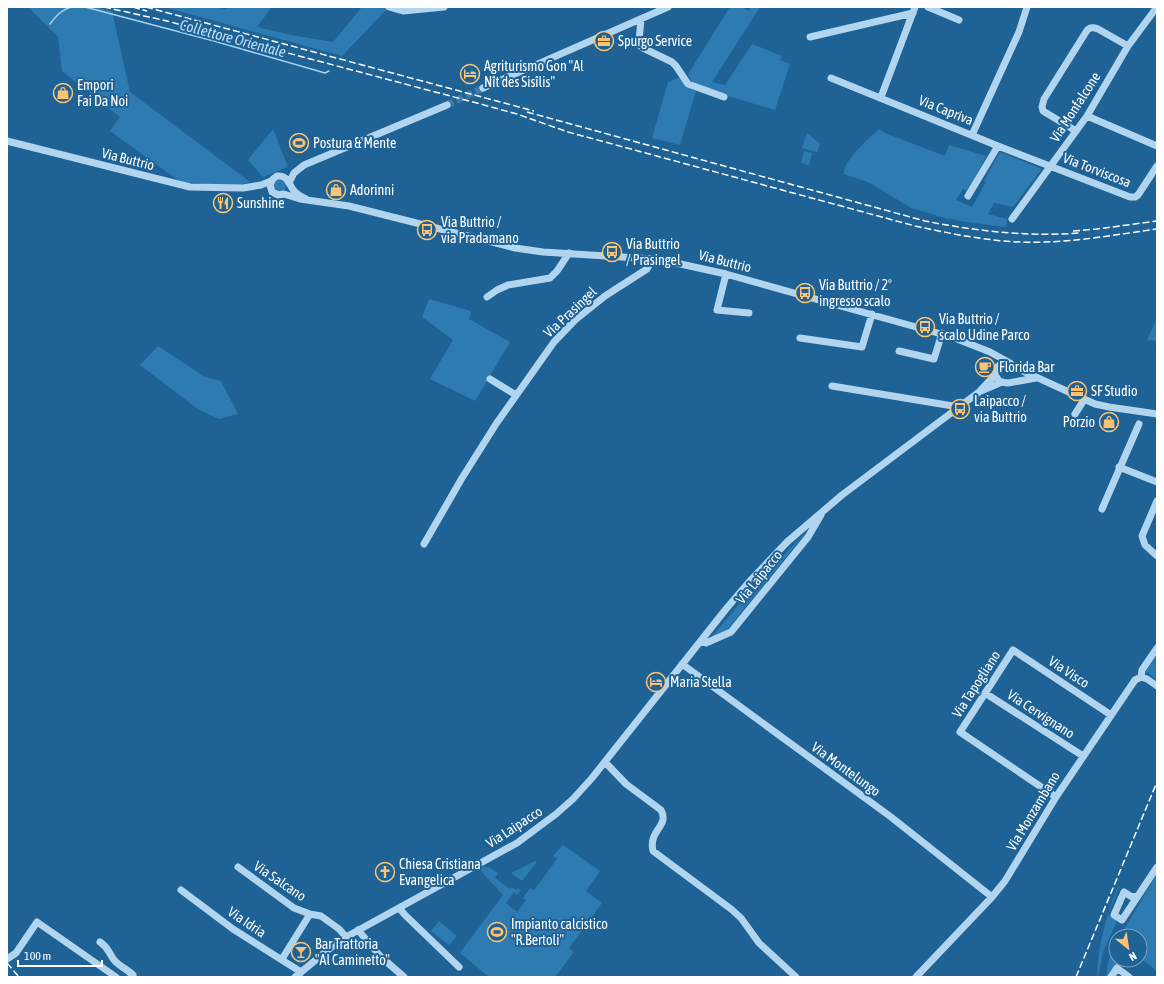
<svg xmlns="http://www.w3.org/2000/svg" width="1164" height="984" font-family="'Asap Condensed',sans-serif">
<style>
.green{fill:#2e7bb2}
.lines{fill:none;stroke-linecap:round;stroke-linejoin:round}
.stream{stroke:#a5d2f1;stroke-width:1.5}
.minor-tunnel{stroke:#407aa6;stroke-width:7;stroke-dasharray:7 3.5;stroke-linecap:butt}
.minor{stroke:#b2d5ef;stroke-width:7}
.rail{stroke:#fff;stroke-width:1.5;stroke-dasharray:7 3;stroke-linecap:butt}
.labels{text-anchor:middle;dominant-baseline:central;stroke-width:4;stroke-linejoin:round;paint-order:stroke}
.poi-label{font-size:14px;fill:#fff;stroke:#1e6296;text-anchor:start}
.street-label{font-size:14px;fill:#fff;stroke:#1e6296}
.water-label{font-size:15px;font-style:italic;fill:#bedff6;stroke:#1e6296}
</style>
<rect width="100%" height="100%" fill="#1e6296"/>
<path class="green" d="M28,7h67l17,4 18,81 120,90 -12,3 -56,-2 -72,-52 10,-14 -58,-46 -4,-34z
M164,7h47l15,2 2,-2h44l-15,20 34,8 42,7 29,-35h22l3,2 -45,47z
M730,7h12l7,4 2,-4h9l-48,75 13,3 27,-41 30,12 -2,4 10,4 -15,46 -51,-15 -32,-12 -4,-9z
M680,77l6,10 10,4 -16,54 -28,-7 16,-56z
M273,129l15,38 -25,10 -15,-17z
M879,129l6,4 60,23 4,-11 37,11 -18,35 -5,-2 -7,11 16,7 14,-25 -2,-1 16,-29 42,17 -29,38 -19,-4 -6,11 19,5 -1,8 -48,-6 -8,-3 -2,1 -37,-11 -41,-25 -26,-9c-2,-12 26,-37 35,-45z
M807,133l13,11 -3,8 -15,-4z
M804,151l8,2 -3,12 -8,-2z
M274 186a6 6 0 1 1 12 0a6 6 0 1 1-12 0Z
M429,299l42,12 -2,8 41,23 -35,59 -45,-22 23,-39 -31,-23z
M1157,318v23l-10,-1z
M158,346l47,31 16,4 17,33 -19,5 -20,-9 -59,-45z
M807,531l-80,99 -17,9 49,-59z
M1157,656v24l-11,-9z
M563,845l37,26 -14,20 16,12 -33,45 5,4 -19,25h-66l-29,-24 43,-58 -24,-26c8,-5 12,0 19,4l-3,5 15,11 2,-2 4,3 2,-2 3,2 -4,5 -3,-3 -8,11 11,9 9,-12 -3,-2 7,-10 4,2 23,-31 -4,-3z
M535,861l2,1 -15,19 -11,-8z
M1157,874v97l-17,-13v-22h-20z
M1118,886l1,1 -11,28 9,6 -14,31 -5,25h-1c1,-32 9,-61 21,-91z
M439,921l18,15 -8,9 -18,-14z
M1116,943v17h5l-12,17h-3l2,-15z"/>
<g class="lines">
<path class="stream" d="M85,7l129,34 111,32 4,-2
M50,24c6,-8 12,-15 22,-17"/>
<path class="minor-tunnel" d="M447,105l36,-17"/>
<path class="minor" d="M389,7l14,4 41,-4
M928,7l31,13
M641,19l-2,22v4l4,3 29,14 4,4 12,18 36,13
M810,37l103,-24
M831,78l167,68 132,51h5l3,-2 19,-29
M483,88l185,-81
M881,97l34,-90
M1087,116l70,30
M1076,131l-33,-20 -1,-4 2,-8 42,-67c3,-5 7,-5 12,-3l30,17
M972,135l47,-103 8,-25
M7,141l183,46 53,1 18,-3 10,-4
M289,183l5,-10 10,-8 143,-60
M968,196l30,-50
M306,199c-4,-2 -8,-4 -11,-7 -7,-7 -6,-17 -18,-16l-4,3 -3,6 2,7 6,3 6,-1 16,5 49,7 166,42 28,4 110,7 23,4 50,11 226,63 38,15 20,11 4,4 81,37 14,3 48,7
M1012,219l75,-103 41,-70 29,-39
M726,274l-9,36 32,3
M487,297l10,-7 11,-5 42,-7 7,-7 12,-18
M800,338l62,9 10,-33
M899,351l35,8 8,-26
M1007,363c-7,0 -12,4 -12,12l5,7 8,1 28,-5
M490,379l26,16
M832,386l127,21
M981,391l21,-9
M1075,414l9,-14
M1119,467l38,15
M1157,501l-15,35 3,9 12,11
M1102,509l37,-85
M424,544l38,-66 34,-54 58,-82 21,-22 30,-24 42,-27 6,-10
M701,641l5,2 25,-11 77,-95 13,-22
M682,664l209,153 101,80
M1141,677l1,-7 15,-22
M1141,677l6,2 10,7
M985,693l98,63
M605,762l21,22 35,26c9,16 -13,20 -8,41l78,58 10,9 18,25 37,34
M1056,797l-96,-65 53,-82 98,65
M238,867l56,41 16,6 11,2 18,13 7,8
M181,890l52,39 68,43 -2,3
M1138,896l-6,1 -8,-5 -10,23 8,5 35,-53
M399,908l6,7 54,52
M358,930l22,26 24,21
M100,942c9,6 8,10 14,18 5,6 13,9 19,15l-2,2
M7,959l9,-6 21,-31 79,55
M282,959l28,-45
M295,977l39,-32 12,-8 171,-94 39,-29 17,-15 19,-21 134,-169 23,-27 38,-40 55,-47 137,-103 16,-17
M916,977l76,-80 13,-16 51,-84 79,-117 6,-3
M1111,977l6,-9 12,9"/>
<path class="rail" d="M104,7l63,14 306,81 44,12 51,18 347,94c42,9 86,18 130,16 37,-1 75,-8 112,-13
M133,7l14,4
M146,7l388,104
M527,112l398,109c51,10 103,16 155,12
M1073,231l24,-2 60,-8
M7,963l12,14
M1076,977l81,-195"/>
</g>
<defs>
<g id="office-ring" transform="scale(1)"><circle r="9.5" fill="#1e6296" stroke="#fec371" stroke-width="1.5"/><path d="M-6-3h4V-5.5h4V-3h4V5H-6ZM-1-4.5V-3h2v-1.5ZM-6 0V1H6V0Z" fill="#fec371"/></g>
<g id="hotel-ring" transform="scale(1)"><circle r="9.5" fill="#1e6296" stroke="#fec371" stroke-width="1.5"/><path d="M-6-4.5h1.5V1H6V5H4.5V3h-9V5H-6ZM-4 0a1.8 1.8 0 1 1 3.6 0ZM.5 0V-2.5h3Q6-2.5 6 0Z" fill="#fec371"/></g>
<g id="shop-ring" transform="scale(1)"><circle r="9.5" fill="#1e6296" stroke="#fec371" stroke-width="1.5"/><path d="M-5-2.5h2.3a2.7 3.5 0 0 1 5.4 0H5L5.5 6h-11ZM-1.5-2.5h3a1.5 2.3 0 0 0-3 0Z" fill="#fec371"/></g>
<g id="stadium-ring" transform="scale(1)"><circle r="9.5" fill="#1e6296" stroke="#fec371" stroke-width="1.5"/><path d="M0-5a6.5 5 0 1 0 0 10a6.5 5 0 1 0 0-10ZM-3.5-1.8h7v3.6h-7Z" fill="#fec371"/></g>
<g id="restaurant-ring" transform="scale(1)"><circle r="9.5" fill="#1e6296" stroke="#fec371" stroke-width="1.5"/><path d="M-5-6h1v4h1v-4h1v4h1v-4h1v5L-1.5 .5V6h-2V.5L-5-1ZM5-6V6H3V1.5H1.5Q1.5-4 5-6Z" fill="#fec371"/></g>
<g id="bus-ring" transform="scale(1)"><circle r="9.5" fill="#1e6296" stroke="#fec371" stroke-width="1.5"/><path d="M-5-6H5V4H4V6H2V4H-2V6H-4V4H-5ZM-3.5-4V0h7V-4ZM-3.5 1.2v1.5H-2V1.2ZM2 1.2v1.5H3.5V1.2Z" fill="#fec371"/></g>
<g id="cafe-ring" transform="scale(1)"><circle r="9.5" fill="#1e6296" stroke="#fec371" stroke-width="1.5"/><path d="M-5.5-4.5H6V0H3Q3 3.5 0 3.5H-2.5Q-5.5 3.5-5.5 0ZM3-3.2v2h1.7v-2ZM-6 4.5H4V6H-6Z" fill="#fec371"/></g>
<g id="church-ring" transform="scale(1)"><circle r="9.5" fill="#1e6296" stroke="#fec371" stroke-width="1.5"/><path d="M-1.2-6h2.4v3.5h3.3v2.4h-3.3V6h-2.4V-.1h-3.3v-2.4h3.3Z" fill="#fec371"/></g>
<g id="bar-ring" transform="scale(1)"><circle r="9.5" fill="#1e6296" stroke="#fec371" stroke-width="1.5"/><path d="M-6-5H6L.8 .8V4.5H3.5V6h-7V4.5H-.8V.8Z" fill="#fec371"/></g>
</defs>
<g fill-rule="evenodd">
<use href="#office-ring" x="604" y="41"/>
<use href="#hotel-ring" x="470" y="74"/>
<use href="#shop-ring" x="63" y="93"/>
<use href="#stadium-ring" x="299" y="143"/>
<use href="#shop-ring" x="336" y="190"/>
<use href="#restaurant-ring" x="223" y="203"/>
<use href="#bus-ring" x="427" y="230"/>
<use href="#bus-ring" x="612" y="252"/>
<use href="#bus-ring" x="805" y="293"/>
<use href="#bus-ring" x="925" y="327"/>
<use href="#cafe-ring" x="985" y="367"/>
<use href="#office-ring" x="1077" y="391"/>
<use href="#bus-ring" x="960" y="409"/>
<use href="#shop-ring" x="1109" y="422"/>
<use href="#hotel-ring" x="656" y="682"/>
<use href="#church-ring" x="385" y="872"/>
<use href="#stadium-ring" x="497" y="932"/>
<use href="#bar-ring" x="301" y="952"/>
</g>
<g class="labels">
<g class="poi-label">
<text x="618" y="41">Spurgo Service</text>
<text x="484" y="66">Agriturismo Gon "Al<tspan x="484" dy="16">Nît des Sisîlis"</tspan></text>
<text x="77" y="85">Empori<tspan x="77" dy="16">Fai Da Noi</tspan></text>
<text x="313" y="143">Postura &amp; Mente</text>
<text x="350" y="190">Adorinni</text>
<text x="237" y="203">Sunshine</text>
<text x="441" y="222">Via Buttrio /<tspan x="441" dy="16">via Pradamano</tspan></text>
<text x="626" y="244">Via Buttrio<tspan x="626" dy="16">/ Prasingel</tspan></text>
<text x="819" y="285">Via Buttrio / 2°<tspan x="819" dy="16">ingresso scalo</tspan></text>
<text x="939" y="319">Via Buttrio /<tspan x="939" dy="16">scalo Udine Parco</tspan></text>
<text x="999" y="367">Florida Bar</text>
<text x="1091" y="391">SF Studio</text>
<text x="974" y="401">Laipacco /<tspan x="974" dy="16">via Buttrio</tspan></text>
<text x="1095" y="422" text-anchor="end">Porzio</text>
<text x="670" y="682">Maria Stella</text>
<text x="399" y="864">Chiesa Cristiana<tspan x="399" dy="16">Evangelica</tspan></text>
<text x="511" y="924">Impianto calcistico<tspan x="511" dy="16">"R.Bertoli"</tspan></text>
<text x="315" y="944">Bar Trattoria<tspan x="315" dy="16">"Al Caminetto"</tspan></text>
</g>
<g class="street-label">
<text transform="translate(1075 107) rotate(-57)">Via Monfalcone</text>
<text transform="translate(946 110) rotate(22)">Via Capriva</text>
<text transform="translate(128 159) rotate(14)">Via Buttrio</text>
<text transform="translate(1097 170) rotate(21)">Via Torviscosa</text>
<text transform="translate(725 261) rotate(14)">Via Buttrio</text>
<text transform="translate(570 312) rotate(-43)">Via Prasingel</text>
<text transform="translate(759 577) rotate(-51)">Via Laipacco</text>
<text transform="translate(1069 672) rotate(33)">Via Visco</text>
<text transform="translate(976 684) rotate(-57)">Via Tapogliano</text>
<text transform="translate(1041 714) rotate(33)">Via Cervignano</text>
<text transform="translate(846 769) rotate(36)">Via Montelungo</text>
<text transform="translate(1033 811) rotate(-59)">Via Monzambano</text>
<text transform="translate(514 827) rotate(-33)">Via Laipacco</text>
<text transform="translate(280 881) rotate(34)">Via Salcano</text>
<text transform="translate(247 922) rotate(34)">Via Idria</text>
</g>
<g class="water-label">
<text transform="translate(233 38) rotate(15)">Collettore Orientale</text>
</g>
</g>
<rect width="1164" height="984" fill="none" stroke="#ffffff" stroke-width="16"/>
<g transform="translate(1128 948) rotate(150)"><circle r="19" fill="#1e6296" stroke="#78a1c0"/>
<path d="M0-3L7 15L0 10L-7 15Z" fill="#fec371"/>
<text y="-6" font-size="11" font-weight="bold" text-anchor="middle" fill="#ffffff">N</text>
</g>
<path d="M18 960v6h84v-6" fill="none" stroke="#ffffff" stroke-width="2"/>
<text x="24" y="960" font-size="12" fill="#ffffff" stroke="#1e6296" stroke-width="3" paint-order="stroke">100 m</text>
</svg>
